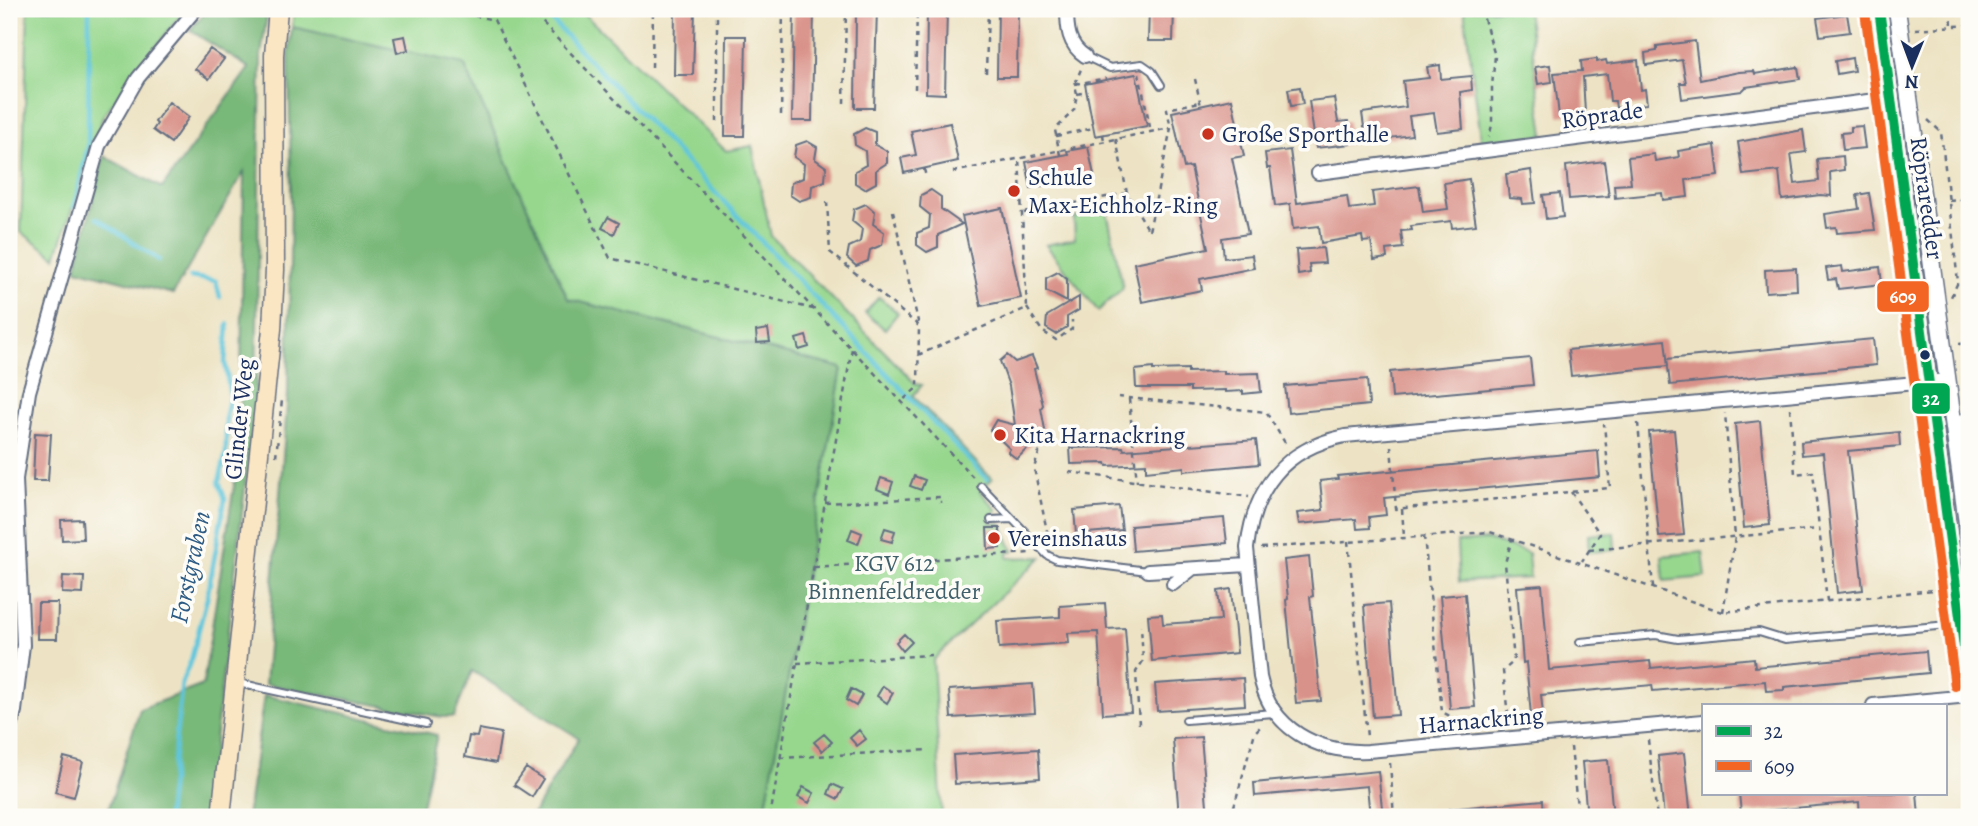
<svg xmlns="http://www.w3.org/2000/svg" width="1978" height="826" font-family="Alegreya,serif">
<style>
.green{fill:#96d78d;stroke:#588376;stroke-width:2}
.forest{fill:#78b878;stroke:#4a746b;stroke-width:2}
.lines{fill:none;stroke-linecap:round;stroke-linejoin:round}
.stream{stroke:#5fc6dc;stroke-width:4.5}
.building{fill:#d99289}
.service-casing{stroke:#646e82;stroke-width:10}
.minor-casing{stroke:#646e82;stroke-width:16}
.tertiary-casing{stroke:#646e82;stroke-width:19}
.secondary-casing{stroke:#646e82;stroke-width:21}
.path{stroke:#646e82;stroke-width:2.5;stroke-dasharray:5 5;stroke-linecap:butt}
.service{stroke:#fff;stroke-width:6}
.minor{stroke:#fff;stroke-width:12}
.tertiary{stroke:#fff;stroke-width:16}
.secondary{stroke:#fbe6c4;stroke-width:18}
.bus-1-casing{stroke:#fdfcf7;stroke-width:16}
.bus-2-casing{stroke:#fdfcf7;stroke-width:16}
.bus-1{stroke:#00a651;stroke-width:10}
.bus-2{stroke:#f26522;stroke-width:10}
.poi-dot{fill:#c8321e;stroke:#fdfcf7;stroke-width:2.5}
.bus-dot{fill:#1b2f5e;stroke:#fdfcf7;stroke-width:2.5}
.labels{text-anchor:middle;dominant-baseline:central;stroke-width:7;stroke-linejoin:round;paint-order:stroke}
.street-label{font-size:24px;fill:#1b2f5e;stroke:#fdfcf7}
.poi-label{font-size:24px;fill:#1b2f5e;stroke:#fdfcf7;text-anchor:start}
.park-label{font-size:24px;fill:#40616c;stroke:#fdfcf7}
.water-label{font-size:26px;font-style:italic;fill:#2f5c84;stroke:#fdfcf7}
.line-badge{stroke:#fdfcf7;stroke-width:2.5}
.badge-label{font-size:19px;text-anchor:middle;font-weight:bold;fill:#fff}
</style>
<rect width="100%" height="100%" fill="#fdfcf7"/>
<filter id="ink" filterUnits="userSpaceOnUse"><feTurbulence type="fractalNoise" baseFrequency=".0143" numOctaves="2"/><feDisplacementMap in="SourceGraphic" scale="14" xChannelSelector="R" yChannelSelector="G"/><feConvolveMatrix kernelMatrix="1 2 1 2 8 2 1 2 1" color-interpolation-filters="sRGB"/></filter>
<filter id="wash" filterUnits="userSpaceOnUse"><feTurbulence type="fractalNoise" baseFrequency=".00686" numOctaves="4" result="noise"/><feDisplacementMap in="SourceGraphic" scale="28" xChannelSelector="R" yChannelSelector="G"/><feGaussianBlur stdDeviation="1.57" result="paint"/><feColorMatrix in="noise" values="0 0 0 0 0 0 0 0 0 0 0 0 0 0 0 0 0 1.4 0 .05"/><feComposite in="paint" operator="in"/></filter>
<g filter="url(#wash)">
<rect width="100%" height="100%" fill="#ede3c4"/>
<path class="green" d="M28,9h157l-82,107 -47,141 -35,-25z
M295,9h284l147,142 26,-5 19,90 145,148 6,1 -9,11 79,83 -12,12 17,19 -6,6v7h10l12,28 -5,1v6l34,-1 -109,103 9,157h-178l78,-449 -274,-69 -104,-235 -172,-37z
M1464,9h63l17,126 -62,10z
M1107,211l16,77 -25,23 -52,-66 29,-6 -1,-21z
M879,297l19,16 -13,16 -20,-16z
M1614,533l1,17 -26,2 -1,-17z
M1488,540l40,13 2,25 -71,4 -2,-40z
M1703,552l3,25 -42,4 -2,-25z"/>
<path class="forest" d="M208,9h60l-7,46 -5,339 -50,423h-100l34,-108 63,-24 37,-238 4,-275 -71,122 -97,-25 28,-113 58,32 87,-120 -59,-38z
M292,27l172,37 104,235 274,69 -78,449h-233l48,-79 -107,-67 -18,46h-12l-177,-33 23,-291 3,-195 -2,-144z
M264,695l173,40 -16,76h5l9,6h-188z
M9,811l78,6h-78z"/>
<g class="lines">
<path class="stream" d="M541,9l446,470
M74,207l14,-61 1,-137
M97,218l62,42
M190,277l26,4 4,16
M167,817l15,-135 9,-22 16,-62 18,-99 -6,-17 7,-28v-38l4,-21 -5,-33 3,-38"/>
</g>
<g id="blocks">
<path class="building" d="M675,9h20l-2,66h-19z
M794,9h20l-2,112h-20z
M856,9h21l-3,99h-19z
M927,9h20l-2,85 -19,-1z
M998,9h20l-1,68h-20z
M1149,9h25l-1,32h-25z
M1847,14l3,18 -30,4 -3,-18z
M405,36l3,14 -11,3 -3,-15z
M726,36h20l-2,100h-19z
M1695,41l5,39 39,-8 15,-1 1,3 43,-7 2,12 -54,8 -4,4 -60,8 -2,-16h6l-4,-23 -36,5 -1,-12 12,-2v-5z
M210,49l14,10 -15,20 -14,-10z
M1852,58l2,13 -17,3 -2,-13z
M1597,59v3l9,-2 1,4 31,-4 3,30 4,-1 2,15 -31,4 -1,-7h-5l-3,-27 -24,3 2,36 -26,3 -5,-43 28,-2 -1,-10z
M1440,65l1,14 30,-3 1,14 -12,2 3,37 -26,3 -3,-19 -25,3 3,19 -37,5 -2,-14 -9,1 -2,-14 44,-6 -3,-26 26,-3 -2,-11z
M1550,65l2,17 -14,2 -3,-17z
M1136,74l11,52 -52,10 -10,-52z
M1300,87l3,17 -12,2 -3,-17z
M1334,98l4,24 10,-1 2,23 -34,4 -7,-47z
M1232,99l12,57 -12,2 16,76 -26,4 2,20 28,-3 2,13 -54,11 2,11 -60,12 -8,-39 74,-15 -17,-81 -7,1 -12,-56z
M169,102l20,15 -18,26 -18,-13 4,-6 -2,-2z
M950,123l8,38 -54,12 -3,-15 15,-3 -5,-24z
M1862,126l3,22 -22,2 -2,-17 10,-1v-5z
M865,128l10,4v13l12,6v12l-11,7v13l-11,6 -10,-6v-12l11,-6 -1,-14 -10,-6 -1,-11z
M1803,130l3,22 -15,2 4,30 24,-3 -2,-22 26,-3 1,14 -14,2 1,24 -11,-1 -38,5 -3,-29 -36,4 -5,-33z
M807,141l10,6 -2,12 11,8 -1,14 -13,5 -1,11 -12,4 -9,-6 1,-12 12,-5 1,-14 -10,-7 2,-12z
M1715,145l4,31 -33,4 2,17 -25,3 -1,-7 -47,5 -1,-13 17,-1 -3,-27 26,-3 1,7 24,-4 -1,-6z
M1088,147l6,28 -63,13 -5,-26 42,-8 -1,-3z
M1290,150l7,53 50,-7 2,13 25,-3 -2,-14 47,-6 4,26 25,-3 -4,-26 25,-4 7,46 -24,3 -1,-7 -40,5 1,4 -11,1 2,17 -17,2 1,8 -13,2 -3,-19 -8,1 -1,-6 -41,7 -2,-17 -26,3 -3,-25 -15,2 -5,-38h-3l-2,-15z
M1604,161l5,35 -40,3 -3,-33z
M1531,170l4,33 -12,1 -1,-5 -13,-1 -3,-24z
M931,190l10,7v12l21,15 -24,11v12l-11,5 -10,-7v-12l12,-5 1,-13 -10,-8 1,-12z
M1560,193l3,24 -17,2 -3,-24z
M1869,193l6,37 -38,3 -1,-6 -9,1 -2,-14 34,-5 -2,-14z
M866,204l9,8 -2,12 11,8 -2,13 -12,5 -2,11 -12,5 -9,-8 2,-11 11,-5 2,-13 -10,-8 2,-12z
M1002,208l19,90 -40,8 -19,-90z
M608,217l11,6 -5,11 -12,-6z
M1323,248l2,15 -16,1 1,9 -12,2 -2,-25z
M1842,266l1,6 37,-5 2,17 -44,5 -2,-10 -8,1 -2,-12z
M1796,268l1,22 -31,2 -1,-22z
M1058,272l9,7v23l-21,-11v-13z
M1079,297v13l-12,7v10l-11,7 -10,-6 1,-12z
M768,329l2,13 -13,1 -1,-12z
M806,336l3,11 -10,3 -3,-11z
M1873,339l3,26 -206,20 -3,-26z
M1665,340l3,26 -97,10 -3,-26z
M1007,355l8,7 17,-6 5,12 -3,1 9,36 -2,3 4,22 -28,29 -9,-7 2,-3 -20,-19 6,-10 19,5 -6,-39 -9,-25z
M1530,358l3,27 -141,13 -2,-26z
M1153,368v2l35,-1v3l36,-1v3l35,-1 2,19 -18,2v-3l-18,1v-2l-35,1v-3h-54l-1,-18z
M1367,379l2,26 -81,8 -3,-27z
M1760,421l10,104 -26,3 -9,-104z
M1674,430l10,105 -25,2 -10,-105z
M1899,432l1,14 -52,5 15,139 -26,3 -14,-140 -21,2 -1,-13z
M35,433l16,1 -3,47h-15z
M1256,440l3,24 -75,7v-4l-38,4v-7l-39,2 -1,-3 -35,1 -1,-16 53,-1 1,3z
M1598,451l2,26 -216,21 2,17 -17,2 1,11 -13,1 -1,-10 -57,5 -2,-11 26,-3 -3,-29 18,-2 -1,-3z
M914,476l11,4 -4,10 -11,-4z
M881,478l12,4 -4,12 -12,-5z
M1119,506l3,24 -46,4 -2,-24z
M1224,518l3,25 -94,8 -2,-25z
M82,519l1,20 -21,1 -1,-20z
M885,528l10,3 -3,11 -11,-3z
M987,528h13v20l-12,1z
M852,529l10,4 -4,11 -10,-4z
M1309,557l4,39 -3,1 11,104 -25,2 -10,-103 2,-1 -4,-39z
M63,576l21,1 -1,17 -21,-1z
M1542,585l7,85 101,-9 1,7 103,-10 1,9 171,-16 2,22 -144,14v3l-18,1 -1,-10 -112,10 -1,-6 -111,10 2,19 -12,1 -5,-53 -3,1 -6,-76z
M1231,589l6,64 -85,8 -4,-46 14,-1 1,10 58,-4 -3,-29z
M1465,594l10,113 -25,2 -10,-113z
M38,603h20l-1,36h-20z
M1105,603l2,26 18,-1 6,84 -28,2 -5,-82 -30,1 1,10 -70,5 -2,-27 63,-4v-11z
M1389,603l9,112 -25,2 -9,-112z
M904,634l8,8 -9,9 -7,-9z
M1243,678l2,27 -88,6 -2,-27z
M1033,684l2,29 -84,5 -2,-28z
M883,686l10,7 -6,10 -10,-7z
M851,689l11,6 -6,11 -10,-6z
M479,729l22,4 -5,30 -31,-6 4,-21 8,1z
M859,730l7,9 -9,7 -7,-8z
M824,734l8,8 -10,9 -8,-9z
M1201,737l7,80h-29l-6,-78z
M1038,749l2,29 -85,6 -2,-29z
M1684,753l7,64h-27l-6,-61z
M64,757l19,5 -9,35 -19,-5z
M1608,760l5,57h-26l-5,-55z
M526,768l17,11 -11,18 -18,-12z
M1378,771l5,46h-13l-3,-31 -112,10 -1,-13z
M832,784l11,5 -5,10 -10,-5z
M803,787l11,6 -5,10 -11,-6z
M1739,793h178l2,24h-59l-1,-15 -118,11z
M1543,800l1,17h-95v-8z"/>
</g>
</g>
<g filter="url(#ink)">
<use href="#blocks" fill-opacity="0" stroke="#646e82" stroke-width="2"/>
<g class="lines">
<g class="service-casing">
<path id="service" d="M1085,56l25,12 32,-4 10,7 9,14
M981,486l66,69 10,5 91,11
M991,520l21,-1
M1580,642l76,-7 22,4 81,-7 26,8 174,-16
M238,683l188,41
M1186,720l88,-7"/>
</g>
<g class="minor-casing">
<path id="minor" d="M1067,9c0,19 1,36 18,47
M1318,173l572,-75
M1953,421l16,-1
M1148,571l100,-6
M1173,584l18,-14
M1873,705l96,-9
M1703,721l-335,30c-50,2 -97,-21 -108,-74l-13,-129c7,-60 36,-99 98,-112l603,-56
M9,730l6,-19 8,-66 -7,-166 13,-87 70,-246 39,-68 58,-69"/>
</g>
<g class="tertiary-casing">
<path id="tertiary" d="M1879,9l90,675
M1897,9l72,529"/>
</g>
<g class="secondary-casing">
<path id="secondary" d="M221,817l51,-488 3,-59 -1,-215 4,-46"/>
</g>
<path class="path" d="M445,9l49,11 116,238 203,51
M529,9l446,470
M1481,9l14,47 -3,30v39l-3,12
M1951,9l1,17
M1915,29l54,-4
M652,67l1,-58
M986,73l2,-64
M1139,73l12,59
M1195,79l6,27
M1075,84l32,-6
M915,89l2,-80
M1077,94l9,-2
M844,103l2,-94
M781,115l2,-106
M1928,120l13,12 17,150 -7,15
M717,122v-113
M1103,134l1,7
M1056,136l37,-8
M1116,139l11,54 22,38 22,-103 -4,-19 33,-7
M1060,155l-5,-25 19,-20 3,-16 -2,-10 6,-15
M924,169l2,8
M953,172l217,-44
M1949,200l20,-2
M827,202l3,50 89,74 -1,61 -16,14
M893,211l26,115
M1024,213l103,-20
M1027,308l15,23 14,9 16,-11v-9
M1959,344l10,-1
M918,355l109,-47 -8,-150
M1118,397l148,15 21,34
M1129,399l8,83
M1790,408l5,66 18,-2 14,129
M1638,423l15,164
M1033,443l6,10 -5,15 15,73
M1391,446l5,63 214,-21 -6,-64
M276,456l6,-56
M1069,472l180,25
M1571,492l29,42 -18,27
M825,503l116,-6v6
M1402,509l2,28
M1424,536l18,176 20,10 1,8
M1348,541l19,196
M1261,548l229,-16 233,80 220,-23
M1589,550l230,-21
M814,567l216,-14
M1723,612l12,-75 -10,-124
M797,663l134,-8
M1139,724l-3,-52 7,-11 -2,-35
M1509,725l-6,-54 11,-10 -9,-98 7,-24
M1648,740l9,77
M1571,747l7,70
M780,758l148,-8
M1390,763l4,54
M770,817l82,-469
M1231,817l24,-85 7,-7
M1559,817l19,-2"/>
<use href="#service" class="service"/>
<use href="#minor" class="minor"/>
<use href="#tertiary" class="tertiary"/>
<use href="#secondary" class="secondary"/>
<g class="bus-1-casing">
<path id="bus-1" d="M1879,9l90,675"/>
</g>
<g class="bus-2-casing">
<path id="bus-2" d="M1865,11l90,675"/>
</g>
<use href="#bus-1" class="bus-1"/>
<use href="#bus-2" class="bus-2"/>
</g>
</g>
<g class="poi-dot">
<circle cx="1208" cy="134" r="7"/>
<circle cx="1014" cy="191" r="7"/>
<circle cx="1000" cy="435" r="7"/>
<circle cx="994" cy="538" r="7"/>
</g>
<circle class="bus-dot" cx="1925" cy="355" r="6"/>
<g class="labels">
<g class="street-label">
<text transform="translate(1602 115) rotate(-8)">Röprade</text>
<text transform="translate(1927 198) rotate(82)">Röpraredder</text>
<text transform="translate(239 419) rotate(-84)">Glinder Weg</text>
<text transform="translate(1481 720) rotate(-5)">Harnackring</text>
</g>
<g class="poi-label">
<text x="1222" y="134">Große Sporthalle</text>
<text x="1028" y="177">Schule<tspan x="1028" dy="28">Max-Eichholz-Ring</tspan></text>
<text x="1014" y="435">Kita Harnackring</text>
<text x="1008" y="538">Vereinshaus</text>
</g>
<g class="park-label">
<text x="894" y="563">KGV 612<tspan x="894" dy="28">Binnenfeldredder</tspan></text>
</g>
<g class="water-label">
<text transform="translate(190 567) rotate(-78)">Forstgraben</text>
</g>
</g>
<g class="line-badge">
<rect x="1876" y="280" width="54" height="33" rx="7" fill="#f26522"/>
<rect x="1911" y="382" width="40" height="33" rx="7" fill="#00a651"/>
</g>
<g class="badge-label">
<text x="1903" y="303">609</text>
<text x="1931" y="405">32</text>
</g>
<rect width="1978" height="826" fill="none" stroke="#fdfcf7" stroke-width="35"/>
<rect x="1702" y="704" width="245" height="91" fill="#fdfcf7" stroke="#a3aaba" stroke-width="2"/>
<rect x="1716" y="726" width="35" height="10" fill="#00a651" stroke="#a3aaba" stroke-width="2"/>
<text x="1764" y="738" font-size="21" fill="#1b2f5e">32</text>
<rect x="1716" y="761" width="35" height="10" fill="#f26522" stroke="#a3aaba" stroke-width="2"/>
<text x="1764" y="774" font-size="21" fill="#1b2f5e">609</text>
<g transform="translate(1912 66) rotate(181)" stroke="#fdfcf7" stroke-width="5" paint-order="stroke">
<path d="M0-5L12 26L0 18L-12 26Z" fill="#1b2f5e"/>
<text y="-10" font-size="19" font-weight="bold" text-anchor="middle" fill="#1b2f5e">N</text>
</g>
</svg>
